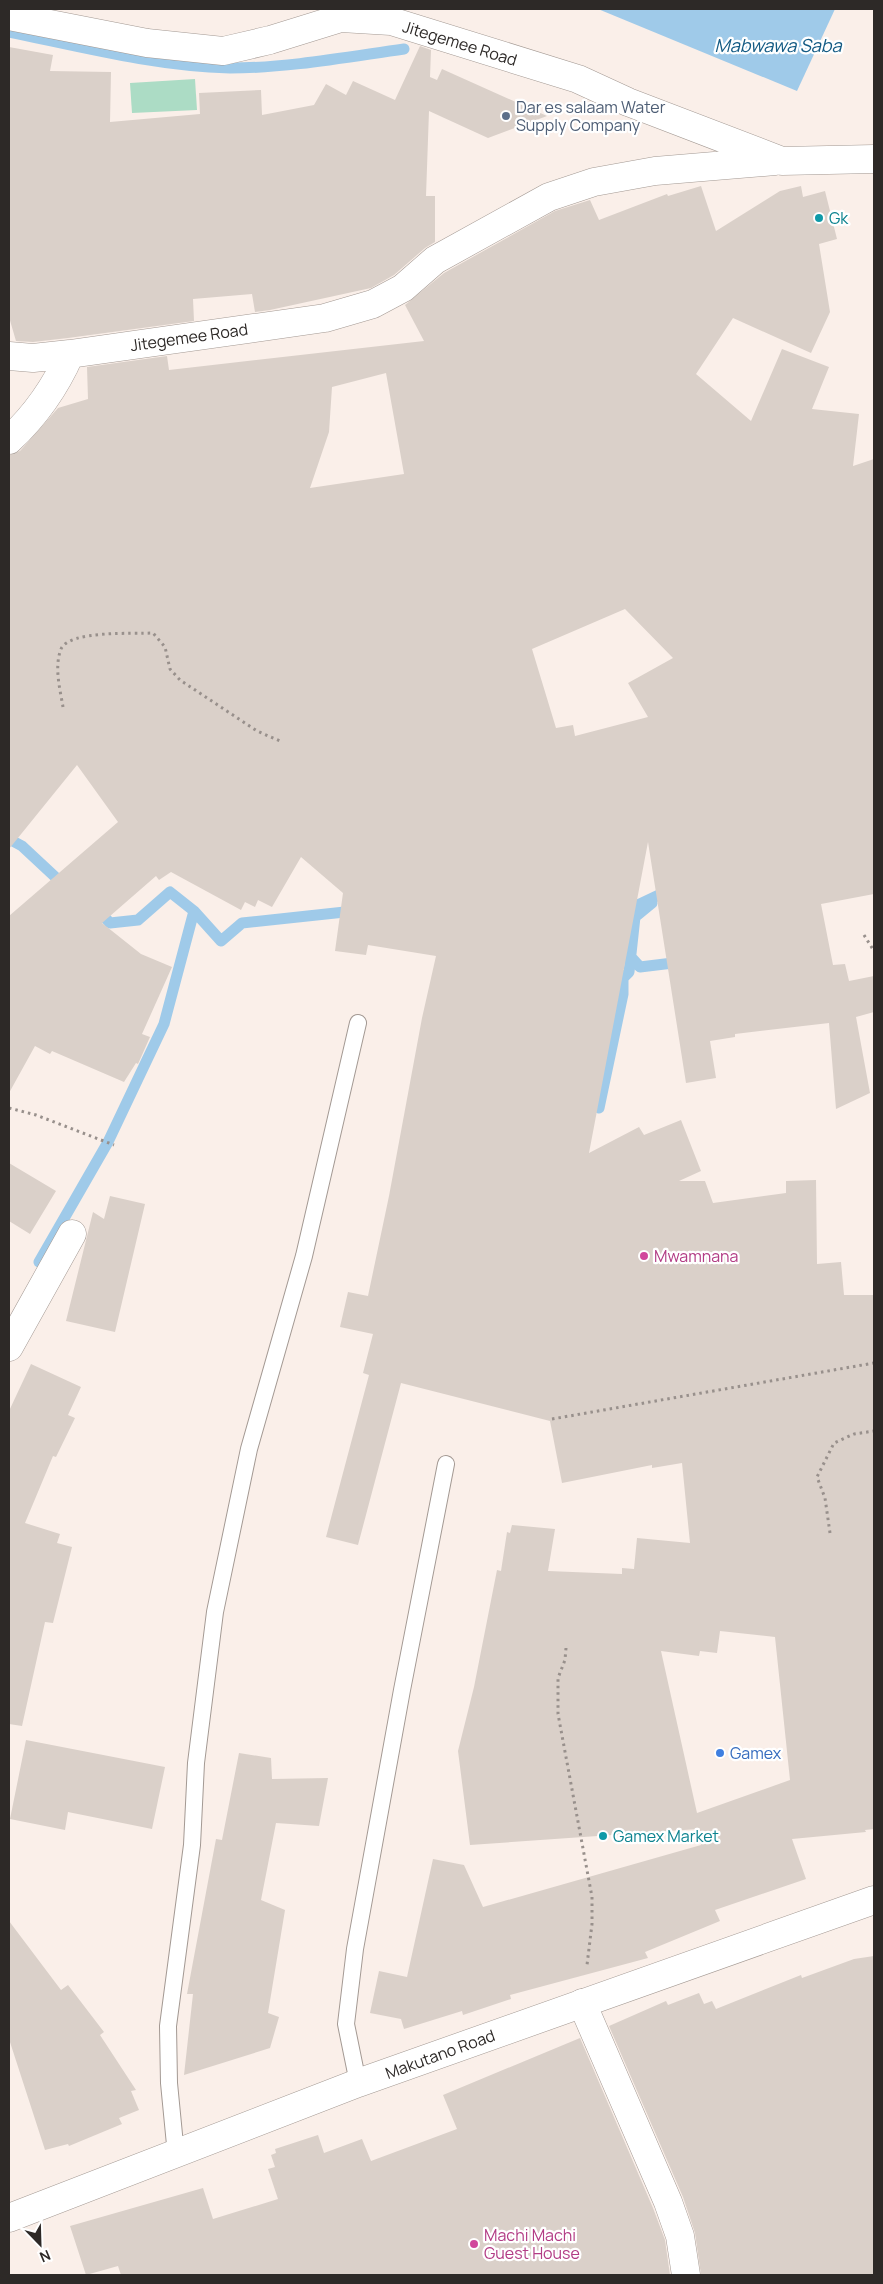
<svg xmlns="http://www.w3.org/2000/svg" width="883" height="2284" font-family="Manrope,sans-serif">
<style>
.green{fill:#acdcc5}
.water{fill:#9fcae9}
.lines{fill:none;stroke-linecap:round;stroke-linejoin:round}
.stream{stroke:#9fcae9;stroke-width:11}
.building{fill:#dad0c9;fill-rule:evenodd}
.service-casing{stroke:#a39993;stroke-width:18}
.minor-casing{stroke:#a39993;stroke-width:29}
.tertiary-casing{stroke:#a39993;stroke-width:29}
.path{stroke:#98908c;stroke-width:3;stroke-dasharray:2.5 4;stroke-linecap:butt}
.service{stroke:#fff;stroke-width:16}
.minor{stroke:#fff;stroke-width:28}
.tertiary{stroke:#fff;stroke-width:28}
.service-dot{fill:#5c6f8a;stroke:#fff;stroke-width:2}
.culture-dot{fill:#0f9aa8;stroke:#fff;stroke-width:2}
.hotel-dot{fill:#d1479c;stroke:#fff;stroke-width:2}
.shop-dot{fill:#3f7fe0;stroke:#fff;stroke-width:2}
.labels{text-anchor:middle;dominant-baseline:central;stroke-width:4.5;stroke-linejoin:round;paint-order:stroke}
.street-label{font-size:16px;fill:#2d2927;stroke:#fff}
.service-label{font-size:16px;fill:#4e5e75;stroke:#fff;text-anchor:start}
.culture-label{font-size:16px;fill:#0d838f;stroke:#fff;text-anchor:start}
.hotel-label{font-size:16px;fill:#b23c85;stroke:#fff;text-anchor:start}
.shop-label{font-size:16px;fill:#366cbe;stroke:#fff;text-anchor:start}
.water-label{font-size:18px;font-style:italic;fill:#145b84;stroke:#fff}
</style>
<rect width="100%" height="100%" fill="#faefe9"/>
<path class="green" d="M195,79l2,31 -65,3 -2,-30z"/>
<path class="water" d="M598,9h237l-38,82z"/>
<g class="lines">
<path class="stream" d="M9,32c73,15 146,34 221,36 58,0 117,-11 174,-19
M9,839l13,7 44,41
M97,909l13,14 28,-3 32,-28 24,19 27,30 21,-18 112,-12
M623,912l38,-18 3,-9
M630,956l10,11 41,-5
M599,1108l24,-114v-16l6,-6 6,-55 17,-14
M39,1262l69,-120 56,-118 30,-113"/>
</g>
<path class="building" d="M420,46l11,4 -1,27 7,3 5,-11 105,47 -59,22 -59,-27 -3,85h9v46l-10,6 -31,27 -23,13 -101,22 -15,2 -3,-18 -59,5 1,22 -126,17 -35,4 -17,-1 -7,-24v-270l44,8 -3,16 61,1 -1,50 90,-8 -1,-21 62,-3 1,25 52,-10 12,-21 20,11 7,-14 42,19z
M701,186l15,45 64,-40 21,-5 2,11 22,-6 12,48 -18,5 11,68 -19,41 -78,-35 -37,56 55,47 31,-72 47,18 -17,42 47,5 -6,52 21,-7v435l-53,10 12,61 12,-1 4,17 25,-5v36l-18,5 14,76 -34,16 -7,-86 -94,11v3l-25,4 6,37 -30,5 -38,-241 -59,311 50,-26 5,8 37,-15 20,51 -22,10h26l8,22 73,-10v-12l30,-1 1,84 24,-2 3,33h30v534l-9,1 1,2 -74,7 14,40 -91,31 5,11 -75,31 3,6 -138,37 1,4 -48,16 -1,-4 -58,18 -3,-10 -31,-6 9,-42 28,6 26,-118 31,6 19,42 218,-62 -3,-16 -228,16 -12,-94 16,-64 23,-117 4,1 6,-39 3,1 2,-8 43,4 -7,42 74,3v-6l12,1 3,-31 53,5 -8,-80 -30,5v-3l-90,18 -12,-62 -149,-38 -43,162 -32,-8 43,-162 -6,-2 10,-39 -33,-7 8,-35 20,4 21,-100 33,-178 14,-62 -68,-11 -2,10 -31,-4 8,-58 -42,-36 -29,50 -14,-7 -3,7 -10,-5 -4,8 -70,-38 -12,8 -3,-4 -54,47 39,31 31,13 -30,67 8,3 -12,27 -2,-1 -12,19 -72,-31 -2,3 -15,-8 -26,47v-177l109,-94 -41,-57 -68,84v-394l11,-4 38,-43 30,-9 -1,-32 80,-11 2,14 255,-29 -19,-36 39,-32 111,-62 35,-11 9,20 68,-26 1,2zM386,373l18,101 -94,14 19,-56 3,-45zM625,609l48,49 -45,25 20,34 -73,19 -2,-11 -17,3 -24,-79zM720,1631l55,6 15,143 -93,33 -36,-162 38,5 1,-5 17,2z
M9,1163l47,28 -26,43 -21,-13z
M110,1196l35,8 -30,128 -49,-11 27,-109 11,7z
M31,1364l50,23 -13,28 7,3 -19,39 -3,-1 -28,67 35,11 -3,9 15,4 -19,76 -8,-1 -23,104 -13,-2v-313z
M26,1740l139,27 -13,62 -84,-17 -3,18 -55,-11z
M239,1753l32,5 1,21 56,-1 -9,48 -43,-3 -15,77 24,10 -17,103 11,4 -9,31 -86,27 9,-81h-6l29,-155 6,1z
M9,1921l52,69 7,-5 36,47 -4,3 36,55 -5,1 8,19 -20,8 3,6 -53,22 -1,-2 -23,6 -36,-111z
M874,1956v319h-173l-6,-42 -12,-36 -74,-171 57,-25 2,4 31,-12 5,11 8,-3 4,8 85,-34 1,3 52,-19z
M580,2038l73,170 12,32 5,35h-549l-3,-9 -32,9 -16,-49 133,-38 10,31 65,-20 -10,-30 7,-2 -4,-12 5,-2 -1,-4 43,-14 6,18 38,-14 9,22 86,-32 -14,-34z"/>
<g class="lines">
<g class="service-casing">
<path id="service" d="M358,2083l-12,-59 9,-75 47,-259 44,-226
M176,2155l-7,-72 -1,-57 24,-181 4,-82 19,-151 34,-163 55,-193 54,-233"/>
</g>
<g class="minor-casing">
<path id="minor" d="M9,16l138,27 76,8 47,-11 71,-22 50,3 187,58 50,23 154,59 92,-2
M9,356l24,2 37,-4 255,-36 48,-14 30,-16 32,-28 114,-63 45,-15 61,-11 120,-10
M9,440c27,-25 46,-52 61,-86
M9,1347l63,-113
M582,2003l86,199 12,34 6,39"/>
</g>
<g class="tertiary-casing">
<path id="tertiary" d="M9,2218l349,-135 516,-183"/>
</g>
<path class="path" d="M63,707c-3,-18 -9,-40 -2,-58 8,-19 73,-15 92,-16l12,14 5,22 10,11 77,51 23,10
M864,935l10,16
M9,1108l27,7 78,30
M552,1419l322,-56
M830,1533l-5,-35 -8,-21 17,-34 20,-9 20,-3
M566,1648l-1,12 -7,18v36l34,183v27l-5,41"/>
<use href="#service" class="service"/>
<use href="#minor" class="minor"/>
<use href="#tertiary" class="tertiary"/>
</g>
<circle class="service-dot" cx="506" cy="116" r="5"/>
<g class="culture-dot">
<circle cx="819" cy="218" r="5"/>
<circle cx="603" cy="1836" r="5"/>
</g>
<g class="hotel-dot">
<circle cx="644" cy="1256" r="5"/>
<circle cx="474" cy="2244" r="5"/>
</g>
<circle class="shop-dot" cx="720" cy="1753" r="5"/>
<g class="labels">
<g class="street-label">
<text transform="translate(460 43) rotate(17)">Jitegemee Road</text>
<text transform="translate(189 337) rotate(-8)">Jitegemee Road</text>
<text transform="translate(440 2054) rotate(-20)">Makutano Road</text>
</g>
<g class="service-label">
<text x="516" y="107">Dar es salaam Water<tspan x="516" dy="18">Supply Company</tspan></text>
</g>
<g class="culture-label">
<text x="829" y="218">Gk</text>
<text x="613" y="1836">Gamex Market</text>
</g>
<g class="hotel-label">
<text x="654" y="1256">Mwamnana</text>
<text x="484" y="2235">Machi Machi<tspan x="484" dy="18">Guest House</tspan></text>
</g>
<g class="shop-label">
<text x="730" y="1753">Gamex</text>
</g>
<g class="water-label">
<text x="778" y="45">Mabwawa Saba</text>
</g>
</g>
<rect width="883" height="2284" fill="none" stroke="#2d2927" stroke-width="20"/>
<g transform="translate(40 2244) rotate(157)" stroke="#ffffff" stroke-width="4" paint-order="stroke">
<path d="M0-4L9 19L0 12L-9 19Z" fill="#2d2927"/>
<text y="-8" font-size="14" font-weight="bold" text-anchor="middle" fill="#2d2927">N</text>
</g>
</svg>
